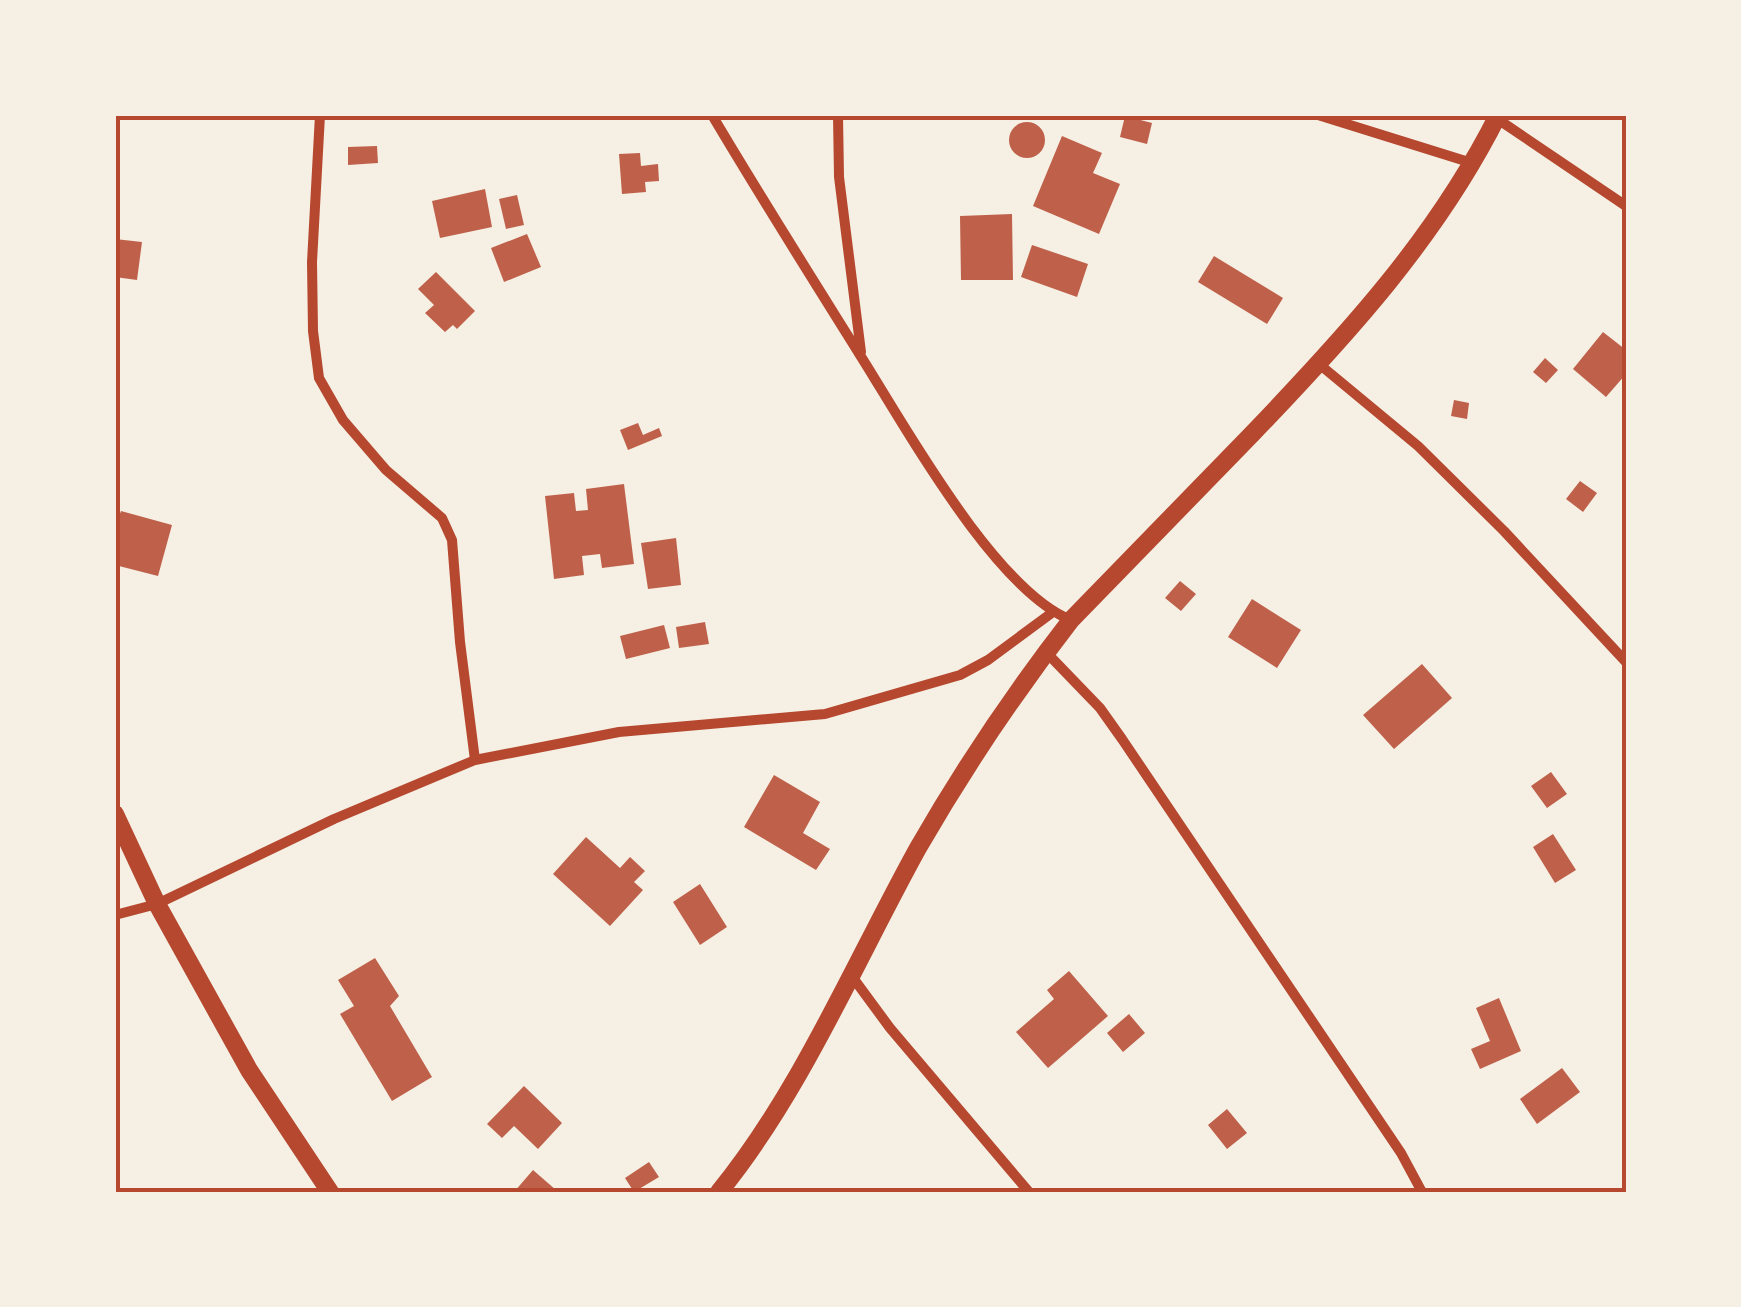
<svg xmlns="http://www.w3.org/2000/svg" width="1741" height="1307" font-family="'Fira Sans Condensed',sans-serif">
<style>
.building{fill:#bf614a}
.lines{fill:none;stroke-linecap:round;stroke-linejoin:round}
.minor{stroke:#b5482f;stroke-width:10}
.tertiary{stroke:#b5482f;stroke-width:18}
.neatline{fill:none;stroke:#b5482f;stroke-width:4}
</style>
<rect width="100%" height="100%" fill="#f6efe4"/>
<path class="building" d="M1125,116l27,7 -5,21 -27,-7z
M1009 140a18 18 0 1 1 36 0a18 18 0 1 1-36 0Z
M1062,136l40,17 -9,20 27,11 -21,50 -66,-28z
M377,146l1,17 -30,2v-18z
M640,153l1,13 17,-2 1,17 -14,1 1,10 -24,2 -3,-40z
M485,189l7,38 -52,11 -8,-37z
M517,195l7,30 -18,4 -7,-30z
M1012,214l1,66h-52l-1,-64z
M527,234l14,33 -37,15 -13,-34z
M115,239l27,3 -5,38 -22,-3z
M1032,245l56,19 -11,33 -56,-20z
M1214,256l69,42 -16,26 -69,-42z
M436,272l39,39 -18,18 -4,-4 -8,7 -20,-19 9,-8 -16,-16z
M1603,332l23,18v24l-20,23 -33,-28z
M1545,358l13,12 -12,13 -13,-11z
M1454,400l15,3 -2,16 -16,-3z
M638,423l5,12 16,-7 3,8 -34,14 -8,-20z
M1580,481l17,12 -14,19 -17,-13z
M624,484l10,80 -32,4 -2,-14 -18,2 2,19 -30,4 -9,-83 29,-3 2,18 12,-1 -2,-21z
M121,511l51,14 -14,51 -43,-11v-39z
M676,538l5,47 -33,4 -7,-46z
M1180,581l16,13 -15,17 -16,-13z
M1252,599l49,31 -24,38 -49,-31z
M705,622l4,22 -30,4 -3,-21z
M664,625l6,23 -44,11 -6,-23z
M1422,664l30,34 -58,51 -31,-34z
M1551,772l16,22 -20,14 -16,-22z
M774,775l46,27 -17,31 27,16 -14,21 -72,-43z
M1553,834l23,36 -21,13 -22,-36z
M586,837l34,31 10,-11 15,14 -11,11 9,8 -33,36 -57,-52z
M700,884l27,43 -27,18 -27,-43z
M375,958l24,38 -9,10 42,71 -40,24 -52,-87 14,-8 -16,-26z
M1069,971l39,45 -60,52 -32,-36 38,-33 -7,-9z
M1499,998l22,53 -41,18 -9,-20 19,-8 -14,-33z
M1129,1014l16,19 -22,19 -16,-19z
M1562,1068l18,24 -43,32 -17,-25z
M524,1086l38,37 -24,26 -24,-23 -12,12 -15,-14z
M1227,1109l20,24 -20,16 -19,-24z
M649,1162l10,15 -25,15 -9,-14z
M533,1170l23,20 -2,2h-40z"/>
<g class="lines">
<path class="minor" d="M320,115l-8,147 1,69 6,47 24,42 43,50 56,48 10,22 8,102 15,118
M712,115c48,81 98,160 148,240 45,71 135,235 211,265
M838,115l1,62 22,175
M1318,115l154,48
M1496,118l130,88
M1319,364l99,82 86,85 122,131
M1046,652l54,56 22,31 279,414 21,39
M115,915l42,-11 177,-85 141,-59 144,-28 206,-18 135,-39 28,-15 65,-48
M851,975l39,53 139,164"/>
<path class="tertiary" d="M115,814l42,90 92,166 81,122
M719,1192c81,-99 137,-232 199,-344 46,-80 97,-156 153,-228 61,-62 121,-124 181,-186 94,-98 185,-197 246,-319"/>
</g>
<rect width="1741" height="1307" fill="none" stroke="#f6efe4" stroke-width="235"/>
<rect x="118" y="118" width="1506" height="1072" class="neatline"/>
</svg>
